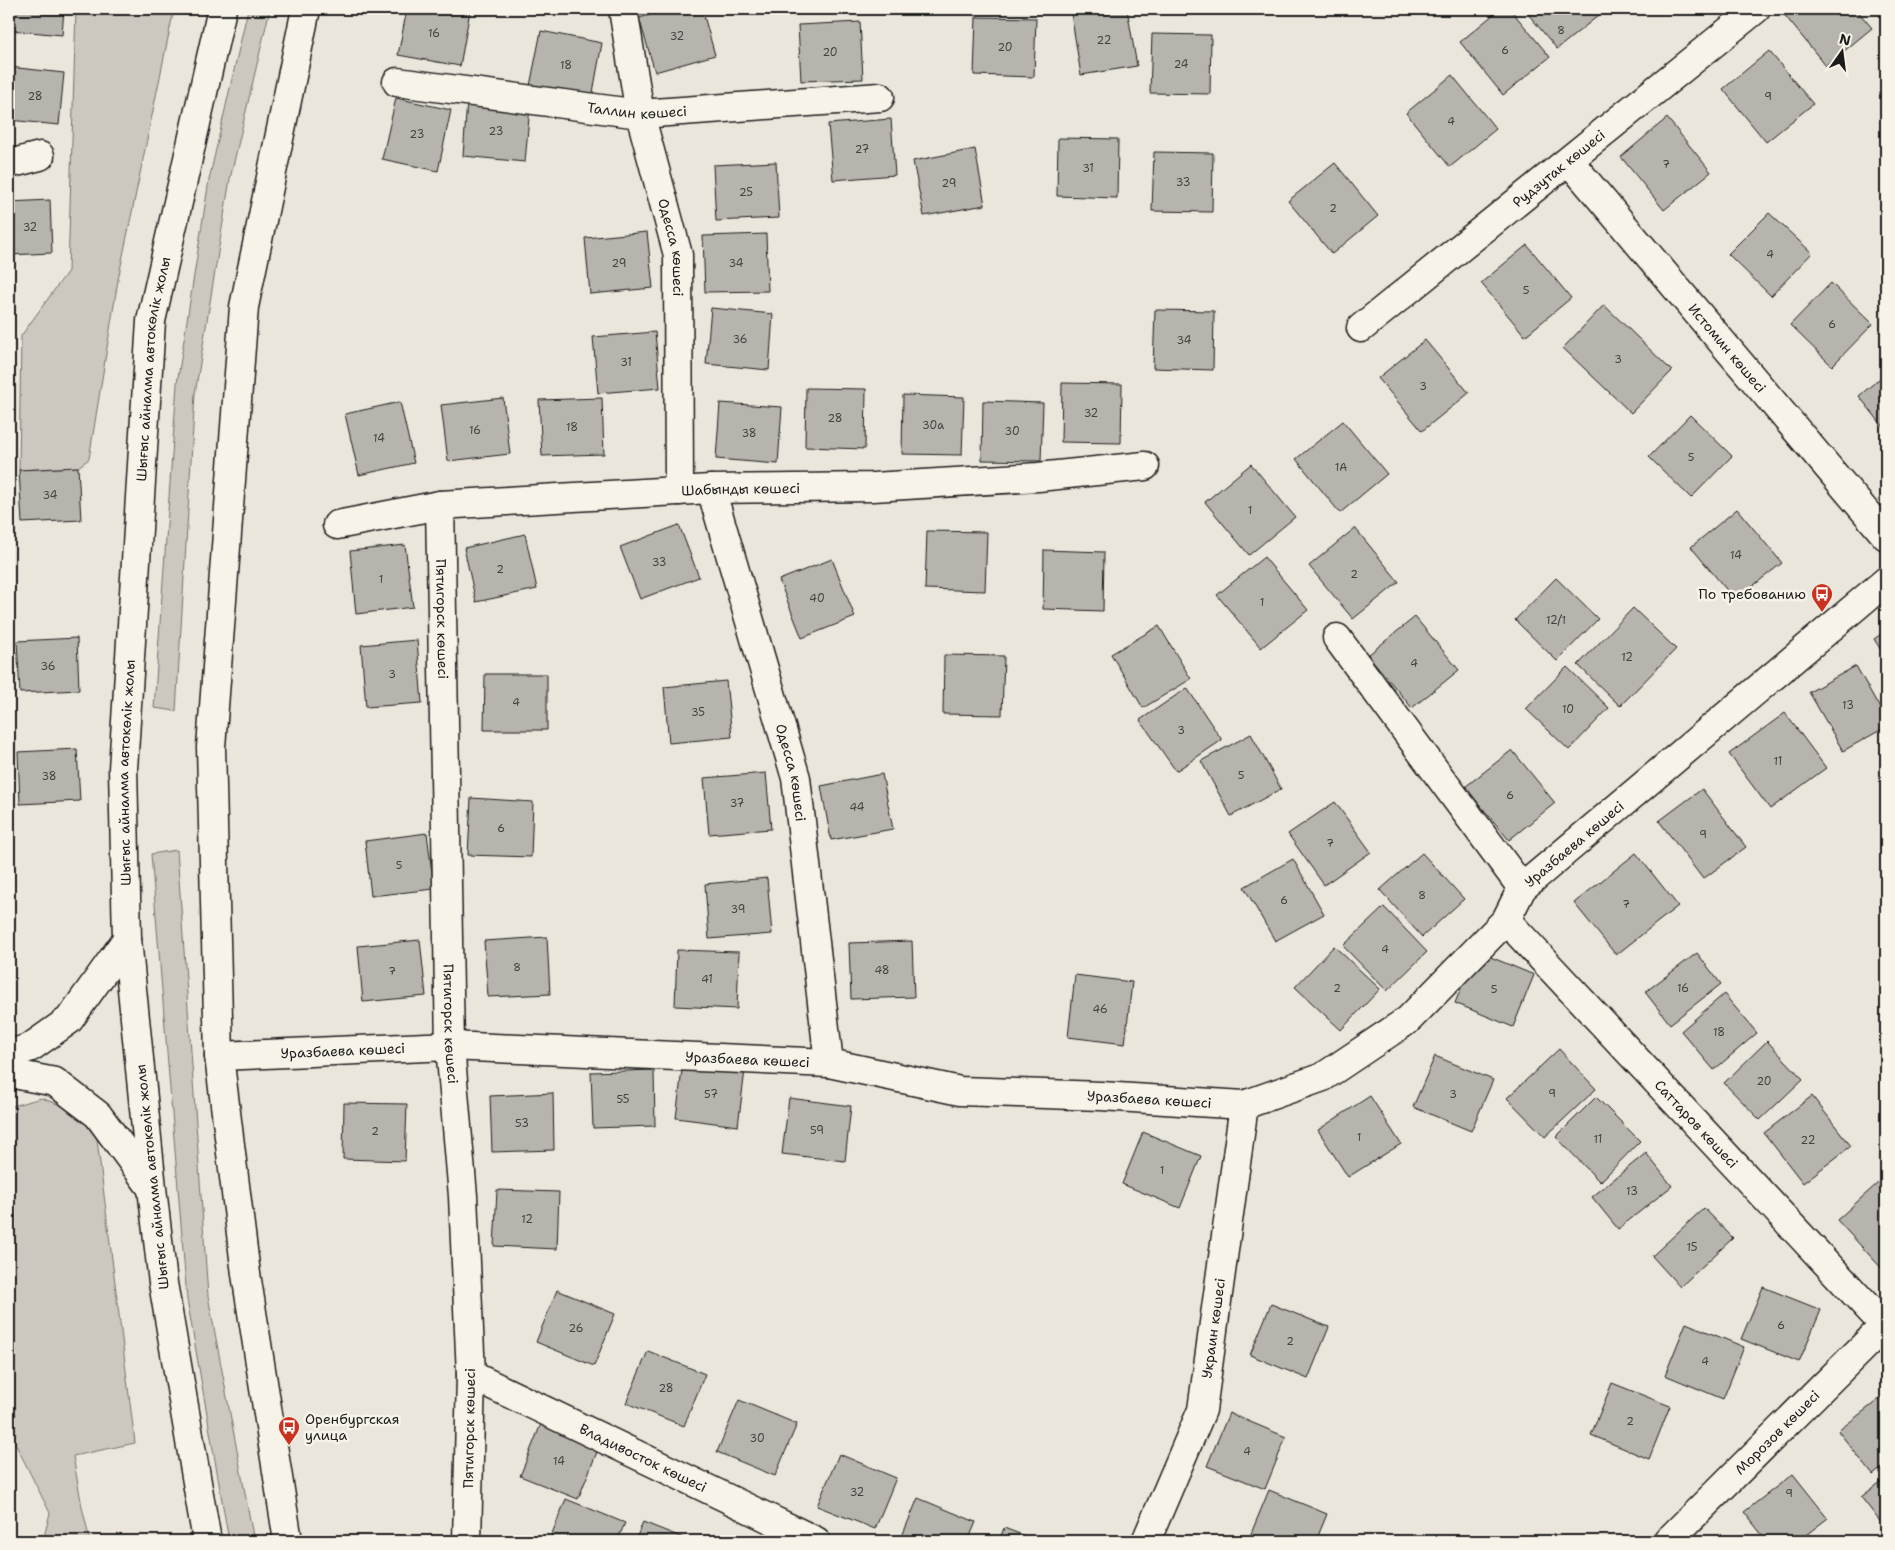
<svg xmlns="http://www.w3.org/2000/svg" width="1895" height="1550" font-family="'Shantell Sans',sans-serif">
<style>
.green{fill:#ccc8c0;stroke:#74726e}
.building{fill:#b6b4ac;stroke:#1c1c1c}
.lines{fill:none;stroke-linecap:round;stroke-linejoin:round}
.minor-casing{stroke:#1c1c1c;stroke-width:31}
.major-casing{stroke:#1c1c1c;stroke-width:31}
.minor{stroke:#f7f3e8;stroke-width:28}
.major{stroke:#f7f3e8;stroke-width:28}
.labels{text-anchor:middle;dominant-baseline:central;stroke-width:5;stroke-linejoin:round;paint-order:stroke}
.number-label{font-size:11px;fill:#424240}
.street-label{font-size:14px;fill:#1c1c1c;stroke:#f7f3e8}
.poi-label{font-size:14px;fill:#1c1c1c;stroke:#f7f3e8;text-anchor:end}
</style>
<rect width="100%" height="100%" fill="#eae6dc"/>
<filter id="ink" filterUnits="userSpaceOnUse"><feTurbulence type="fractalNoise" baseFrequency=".02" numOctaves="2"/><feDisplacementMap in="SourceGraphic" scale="10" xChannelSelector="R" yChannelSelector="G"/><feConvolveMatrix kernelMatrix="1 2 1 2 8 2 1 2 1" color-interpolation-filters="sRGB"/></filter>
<g filter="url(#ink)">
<path class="green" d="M76,9h98l-56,271 -29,179 -11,8 -59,3 2,-134 47,-65z
M248,9h22l-40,170 -35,215 -19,317 -22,-3 23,-324 32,-204z
M177,850l31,446 46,245h-25l-42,-242 -36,-445z
M41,1098l36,13 20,28 38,304 -62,13 9,51 8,34h-47l7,-28 -36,-72 -5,-114v-220z"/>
<path class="building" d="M9,9h55l-2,26 -53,-5z
M407,9h49l14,2 -10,55 -62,-11z
M672,9h30l13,46 -60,17 -16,-54z
M1100,9h27l10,57 -56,9 -10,-62z
M1500,9h10l40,48 -47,38 -43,-53z
M1524,9h78l2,2 -47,38z
M1786,9h70l16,19 -46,38 -44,-54z
M976,17l60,1 -2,59 -60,-2z
M860,22l3,57 -62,2 -3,-56z
M541,31l61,12 -10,55 -62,-12z
M1152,34l59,1 -1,59 -60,-1z
M1769,51l44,53 -47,38 -43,-53z
M9,67l55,6 -5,52 -50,-5z
M1452,75l44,54 -46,38 -44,-54z
M396,98l55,12 -13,61 -56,-12z
M467,101l63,5 -5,56 -62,-6z
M1667,118l44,54 -47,38 -43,-53z
M891,119l4,56 -62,5 -5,-56z
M1058,138l60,1 -1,59 -60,-2z
M975,149l10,56 -61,11 -11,-55z
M1154,152l59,1 -1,59 -60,-1z
M776,162l3,56 -63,3 -3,-56z
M1335,163l43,53 -46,38 -44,-53z
M50,200l2,53 -43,2v-53z
M1769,213l43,40 -41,43 -43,-42z
M647,232l6,56 -63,6 -5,-56z
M766,234l2,57 -63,1 -2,-56z
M1527,245l44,53 -46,38 -44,-53z
M1831,283l42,41 -41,42 -42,-41z
M1604,305l68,66 -41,42 -68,-65z
M711,308l62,6 -4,56 -63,-6z
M1155,310l59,1 -1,59 -60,-2z
M655,332l5,56 -62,5 -5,-56z
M1425,340l44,53 -47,38 -44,-53z
M1886,373v57l-27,-34z
M1062,383l60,1 -1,59 -60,-1z
M806,388l60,1 -1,60 -60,-2z
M903,395l61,2 -2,58 -60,-1z
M503,398l7,56 -62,7 -7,-56z
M602,398l2,56 -62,2 -3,-56z
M983,401l60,2 -2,58 -59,-1z
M400,402l14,61 -55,12 -14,-61z
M720,403l62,4 -4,57 -62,-5z
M1690,415l42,41 -41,42 -42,-41z
M1343,421l44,53 -47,39 -44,-54z
M1251,464l44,53 -46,38 -44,-53z
M78,467l3,53 -59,3 -3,-53z
M1737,509l45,54 -47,37 -44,-53z
M679,525l20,52 -59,22 -20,-52z
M1355,528l44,54 -46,37 -44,-53z
M927,531l60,1 -2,59 -60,-2z
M525,534l12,55 -61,13 -12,-54z
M405,545l8,62 -57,7 -6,-63z
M1044,550l60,2 -1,59 -60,-2z
M1264,557l44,53 -47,38 -44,-53z
M832,559l23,58 -53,21 -23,-58z
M1556,578l42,41 -41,42 -42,-41z
M1633,608l43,41 -56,57 -42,-41z
M1415,617l44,53 -47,38 -44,-53z
M1159,626l32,53 -48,29 -32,-54z
M1886,631v27l-12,-19z
M77,638l2,52 -59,3 -3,-52z
M417,640l5,63 -56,4 -5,-62z
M944,655l60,1 -2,59 -59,-1z
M1856,666l30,53v8l-43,24 -34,-59z
M1567,667l42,41 -40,42 -43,-41z
M485,674h62v56h-63z
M726,681l6,56 -63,6 -5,-56z
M1187,688l35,52 -46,31 -36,-51z
M1785,713l41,55 -56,41 -41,-55z
M1251,734l30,55 -50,27 -30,-55z
M77,749l3,52 -60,3 -2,-52z
M1512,750l43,53 -46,37 -44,-53z
M766,773l5,56 -62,5 -5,-56z
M882,774l11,55 -62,11 -10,-54z
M1702,789l44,58 -43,32 -44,-58z
M471,798l62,4 -2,55 -63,-2z
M1335,802l36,50 -47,33 -36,-51z
M427,833l7,56 -63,7 -6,-55z
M1422,853l42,46 -42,38 -42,-47z
M1636,853l42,53 -62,49 -42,-52z
M1293,859l31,55 -49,27 -31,-54z
M767,878l5,56 -63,5 -4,-55z
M1384,907l43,45 -40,39 -44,-45z
M547,937l3,57 -62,3 -4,-56z
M420,940l6,56 -63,6 -5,-56z
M912,941l2,56 -63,2 -2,-56z
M1334,946l46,43 -39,41 -46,-43z
M677,950l62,2 -2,57 -62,-3z
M1476,951l58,24 -21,52 -58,-24z
M1697,953l24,31 -51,40 -25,-32z
M1075,975l57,7 -7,62 -57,-7z
M1724,994l33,39 -43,37 -33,-39z
M1767,1041l36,38 -43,41 -36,-37z
M1559,1049l37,40 -51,48 -38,-39z
M1435,1056l58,24 -22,51 -58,-24z
M683,1062l62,8 -7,56 -62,-8z
M654,1070l1,56 -62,2 -2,-56z
M553,1093l1,57 -62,2 -2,-56z
M1370,1096l31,48 -53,33 -30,-47z
M1812,1096l39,50 -48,37 -39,-50z
M1596,1097l44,44 -40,41 -44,-45z
M789,1098l62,8 -6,55 -63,-7z
M344,1103l63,1 -2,57 -62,-2z
M1143,1132l58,24 -21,52 -58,-24z
M1646,1153l26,33 -54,43 -26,-32z
M1878,1183l8,9v81l-49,-53z
M497,1190l62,2 -2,57 -63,-3z
M1704,1208l29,30 -53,49 -28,-31z
M1763,1287l58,23 -22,52 -58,-23z
M557,1290l58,24 -21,52 -58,-24z
M1271,1304l58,23 -21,52 -58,-24z
M1686,1323l58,24 -21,52 -58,-24z
M648,1351l57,23 -21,52 -58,-23z
M1612,1383l58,23 -21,53 -58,-24z
M1886,1394v71l-13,10 -35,-44z
M739,1400l58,24 -22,52 -58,-24z
M1229,1413l57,24 -21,52 -58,-23z
M541,1424l58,23 -21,52 -58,-23z
M839,1454l57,24 -21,51 -58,-23z
M1793,1474l35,44 -30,23h-31l-23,-29z
M1886,1478v51l-25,-32z
M1269,1490l58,24 -11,27h-68z
M918,1498l58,24 -8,19h-68z
M566,1499l59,24 -8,18h-68z
M643,1522l48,19h-56z
M1004,1528l34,13h-39z"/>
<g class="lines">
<g class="minor-casing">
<g id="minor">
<path id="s1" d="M623,9l17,105 38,141 1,236"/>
<path id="s2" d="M397,82l243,32 240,-17"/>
<path id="s3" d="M1569,161l317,375"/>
<path d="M9,164l31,-8"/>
<path id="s4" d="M1361,328l395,-319"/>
<path id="s5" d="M711,489l85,289 33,285"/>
<path id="s6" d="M440,505l10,541 13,150 8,179 -4,166"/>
<path id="s7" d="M337,525l103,-20 271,-16 162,-2 165,-10 107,-11"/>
<path d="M1337,638l185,250"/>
<path id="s8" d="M1506,920l380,407"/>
<path id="s9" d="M219,1056l231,-10 379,17 131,28 141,5 143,9 79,-28 85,-57 98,-100 16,-32 364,-307"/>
<path id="s10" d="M471,1375l345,166"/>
<path id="s11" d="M1146,1541l56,-131 42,-305"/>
<path id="s12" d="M1668,1541l218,-217"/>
</g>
</g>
<g class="major-casing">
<g id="major">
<path d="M9,1055l22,-8 38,-27 58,-81"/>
<path d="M9,1073l46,9 43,33 53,72"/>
<path id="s13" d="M207,1541l-44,-258 -11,-95 -25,-249 -4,-170 28,-448 71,-312"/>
<path d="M288,1541l-42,-267 -27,-218 -8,-309 33,-440 62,-298"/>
</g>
</g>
<use href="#minor" class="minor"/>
<use href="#major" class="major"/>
</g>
</g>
<defs>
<g id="bus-pin" transform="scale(1.125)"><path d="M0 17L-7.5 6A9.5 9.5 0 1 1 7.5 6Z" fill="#c8321e" stroke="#f7f3e8"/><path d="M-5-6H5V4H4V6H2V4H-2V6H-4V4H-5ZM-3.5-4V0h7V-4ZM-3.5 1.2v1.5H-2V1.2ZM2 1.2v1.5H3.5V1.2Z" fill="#fff"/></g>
</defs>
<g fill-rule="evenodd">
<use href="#bus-pin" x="1822" y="594"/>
<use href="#bus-pin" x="289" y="1427"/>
</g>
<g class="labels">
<g class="number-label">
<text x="1561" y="30">8</text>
<text x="434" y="33">16</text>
<text x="677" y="36">32</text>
<text x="1104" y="40">22</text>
<text x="1005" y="47">20</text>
<text x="1505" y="50">6</text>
<text x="830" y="52">20</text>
<text x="1181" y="64">24</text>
<text x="566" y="65">18</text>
<text x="35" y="96">28</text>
<text x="1768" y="96">9</text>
<text x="1451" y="121">4</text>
<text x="496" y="131">23</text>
<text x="417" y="134">23</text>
<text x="862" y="149">27</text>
<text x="1666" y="164">7</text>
<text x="1088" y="168">31</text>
<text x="1183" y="182">33</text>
<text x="949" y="183">29</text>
<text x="746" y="192">25</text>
<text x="1333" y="208">2</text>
<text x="30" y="227">32</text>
<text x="1770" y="254">4</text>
<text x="619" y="263">29</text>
<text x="736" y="263">34</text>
<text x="1526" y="290">5</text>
<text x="1832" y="324">6</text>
<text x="740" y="339">36</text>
<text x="1184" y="340">34</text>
<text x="1618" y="359">3</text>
<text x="626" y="362">31</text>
<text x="1423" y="386">3</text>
<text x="1091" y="413">32</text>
<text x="835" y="418">28</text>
<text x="933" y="425">30а</text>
<text x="572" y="427">18</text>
<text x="475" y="430">16</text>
<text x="1012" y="431">30</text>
<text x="749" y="433">38</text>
<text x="379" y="438">14</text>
<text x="1691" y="457">5</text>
<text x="1341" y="467">1А</text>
<text x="50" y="495">34</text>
<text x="1250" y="510">1</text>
<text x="1736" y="555">14</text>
<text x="659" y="562">33</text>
<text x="500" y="569">2</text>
<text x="1354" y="574">2</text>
<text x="381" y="579">1</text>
<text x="817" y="598">40</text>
<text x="1262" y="602">1</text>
<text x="1556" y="620">12/1</text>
<text x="1627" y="657">12</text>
<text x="1414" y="663">4</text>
<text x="48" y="666">36</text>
<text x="392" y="674">3</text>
<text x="516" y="702">4</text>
<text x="1848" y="705">13</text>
<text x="1568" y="709">10</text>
<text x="698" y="712">35</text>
<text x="1181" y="730">3</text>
<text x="1778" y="761">11</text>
<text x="1241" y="775">5</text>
<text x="49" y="776">38</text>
<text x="1510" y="795">6</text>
<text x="737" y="803">37</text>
<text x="857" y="807">44</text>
<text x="501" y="828">6</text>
<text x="1703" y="834">9</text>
<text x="1330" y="843">7</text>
<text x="399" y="865">5</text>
<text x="1422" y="895">8</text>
<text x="1284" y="900">6</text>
<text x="1626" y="904">7</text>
<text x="738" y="909">39</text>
<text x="1385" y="949">4</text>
<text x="517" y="967">8</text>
<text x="882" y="970">48</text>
<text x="392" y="971">7</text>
<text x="707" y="979">41</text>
<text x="1337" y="988">2</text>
<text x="1683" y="988">16</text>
<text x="1494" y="989">5</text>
<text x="1100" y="1009">46</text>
<text x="1719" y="1032">18</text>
<text x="1764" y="1081">20</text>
<text x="1552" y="1093">9</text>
<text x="711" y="1094">57</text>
<text x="1453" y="1094">3</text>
<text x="623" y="1099">55</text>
<text x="522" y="1123">53</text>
<text x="817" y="1130">59</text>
<text x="375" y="1131">2</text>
<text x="1359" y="1137">1</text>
<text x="1598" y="1139">11</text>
<text x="1808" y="1140">22</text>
<text x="1162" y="1170">1</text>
<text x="1632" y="1191">13</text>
<text x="527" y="1219">12</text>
<text x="1692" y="1247">15</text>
<text x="1781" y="1325">6</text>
<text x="576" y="1328">26</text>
<text x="1290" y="1341">2</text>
<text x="1705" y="1361">4</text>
<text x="666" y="1388">28</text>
<text x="1630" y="1421">2</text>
<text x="757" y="1438">30</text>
<text x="1247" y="1451">4</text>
<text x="559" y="1461">14</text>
<text x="857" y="1492">32</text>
<text x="1789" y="1493">9</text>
</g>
<g class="street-label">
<text stroke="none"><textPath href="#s2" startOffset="242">Таллин көшесі</textPath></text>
<text stroke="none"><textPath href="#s4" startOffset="254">Рудзутак көшесі</textPath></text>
<text stroke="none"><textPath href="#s1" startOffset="244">Одесса көшесі</textPath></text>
<text stroke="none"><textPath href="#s3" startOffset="245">Истомин көшесі</textPath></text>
<text stroke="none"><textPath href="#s13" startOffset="1179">Шығыс айналма автокөлік жолы</textPath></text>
<text stroke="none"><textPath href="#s7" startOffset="406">Шабынды көшесі</textPath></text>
<text stroke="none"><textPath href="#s6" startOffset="114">Пятигорск көшесі</textPath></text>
<text stroke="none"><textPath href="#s5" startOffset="295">Одесса көшесі</textPath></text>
<text stroke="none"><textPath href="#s13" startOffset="774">Шығыс айналма автокөлік жолы</textPath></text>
<text stroke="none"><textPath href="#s9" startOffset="1459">Уразбаева көшесі</textPath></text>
<text stroke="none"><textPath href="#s6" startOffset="519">Пятигорск көшесі</textPath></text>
<text stroke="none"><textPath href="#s9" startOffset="124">Уразбаева көшесі</textPath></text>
<text stroke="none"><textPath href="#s9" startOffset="529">Уразбаева көшесі</textPath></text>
<text stroke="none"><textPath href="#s9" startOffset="934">Уразбаева көшесі</textPath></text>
<text stroke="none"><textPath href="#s8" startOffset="279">Саттаров көшесі</textPath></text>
<text transform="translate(152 1177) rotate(-96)">Шығыс айналма автокөлік жолы</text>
<text stroke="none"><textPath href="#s11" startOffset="225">Украин көшесі</textPath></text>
<text transform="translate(469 1428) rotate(-89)">Пятигорск көшесі</text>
<text stroke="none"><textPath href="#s12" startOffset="154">Морозов көшесі</textPath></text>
<text stroke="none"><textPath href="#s10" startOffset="191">Владивосток көшесі</textPath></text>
</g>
<g class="poi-label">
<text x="1806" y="594">По требованию</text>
<text x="305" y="1419" text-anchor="start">Оренбургская<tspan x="305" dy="16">улица</tspan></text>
</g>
</g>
<rect width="1895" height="1550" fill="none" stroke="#f7f3e8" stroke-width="30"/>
<rect x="15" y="15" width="1865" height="1520" fill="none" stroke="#1c1c1c" stroke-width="2" filter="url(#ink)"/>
<g transform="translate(1842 52) rotate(14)" stroke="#f7f3e8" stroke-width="4" paint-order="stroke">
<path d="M0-4L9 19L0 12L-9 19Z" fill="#1c1c1c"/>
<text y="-8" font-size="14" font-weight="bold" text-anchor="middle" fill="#1c1c1c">N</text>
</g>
</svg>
